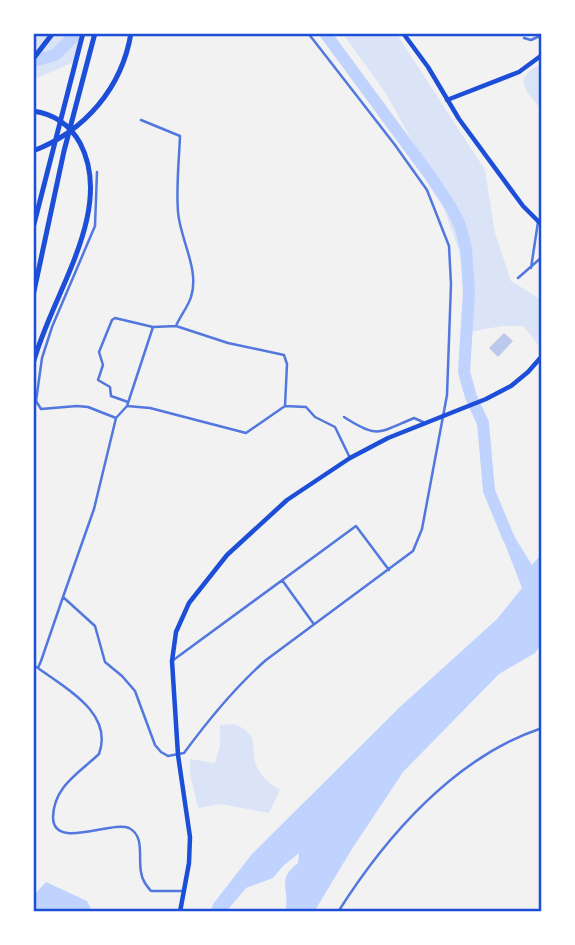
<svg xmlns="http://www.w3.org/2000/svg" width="575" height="945" font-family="'Times New Roman',serif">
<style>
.green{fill:#dbe4f7}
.water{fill:#bfd3fe}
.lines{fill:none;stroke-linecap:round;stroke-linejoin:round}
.river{stroke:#bfd3fe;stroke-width:12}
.building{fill:#bdc9ec}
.minor{stroke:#5277de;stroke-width:2.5}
.secondary{stroke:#1d4ed8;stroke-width:4.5}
.motorway{stroke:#1d4ed8;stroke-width:5}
.neatline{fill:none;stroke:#1d4ed8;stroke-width:2.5}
</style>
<rect width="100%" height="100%" fill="#f2f2f2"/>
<path class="green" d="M33,33h53v1l-10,27 -43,19z
M342,33h54l89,137 10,63 16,48 31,19v41l-3,5 -16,-20h-20l-35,6 -5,-71 -30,-82 -48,-87z
M542,65v41l-3,1 -12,-15 -4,-11c4,-10 9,-14 19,-16z
M234,724c33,13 10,30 28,51 4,6 12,11 18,15l-11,23 -48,-9 -23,4 -8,-34v-15l25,4 5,-18v-20z"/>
<path class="water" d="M506,523l26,42 10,-12v90l-7,10 -36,21 -96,98 -51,77 -38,63h-29c6,-22 -10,-32 13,-49l1,-10 -16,13 -10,12 -27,10 -20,24h-15l2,-8 39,-50 149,-148 96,-87 25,-31 -24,-62z
M46,882l41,19 4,8 -2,3h-56v-16z"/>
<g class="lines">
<path class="river" d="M325,33l106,144 21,32 8,16 6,24 3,43 -5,80 7,25 12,26 6,68 20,48
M33,61l22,-6 22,-22"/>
</g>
<path class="building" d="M504,333l9,8 -15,16 -9,-9z"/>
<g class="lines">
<path class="minor" d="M524,38l7,2 11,-5
M141,120l39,16c-1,25 -4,51 -2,76 2,27 22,58 13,85 -3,10 -11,19 -15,29
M97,172l-2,54 -43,101 -10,31 -6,43 5,8 36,-3 11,1 28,11
M531,268l7,-46
M518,278l24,-21
M128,402l-17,-6 -1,-9 -12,-7 5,-15 -4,-13 13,-32 3,-2 38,9
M127,406l23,2 96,25 39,-27 21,1 9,10 20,10 15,31
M285,406l2,-42 -3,-9 -56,-12 -52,-17 -23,1 -26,79 -11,12 -22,91 -31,88 32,29 10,36 17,14 13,15 20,54 6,7 7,4 16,-3c25,-34 50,-65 82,-93l147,-109 9,-22 25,-134 4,-111 -2,-38 -22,-56 -32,-45 -87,-112
M344,417c34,22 34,16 70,1l9,4
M282,580l31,43
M172,661l184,-135 33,44
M33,665l5,3 3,-7 22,-64
M38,668c27,20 76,45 61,86 -20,19 -45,32 -46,63 0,34 59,3 76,11 16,8 9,30 12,44 1,8 5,13 10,19h32
M338,912c48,-76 117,-155 204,-184"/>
<path class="secondary" d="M403,33l25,34 31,52 64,87 19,19
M447,100l72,-28 23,-17
M180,912l9,-49 1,-26 -12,-82 -6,-94 4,-29 13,-29 38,-48 60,-55 63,-42 38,-20 98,-39 25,-13 17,-14 14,-16"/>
<path class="motorway" d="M33,59l20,-26
M33,111c21,3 37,14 47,32 36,68 -30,154 -47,221
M33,151c52,-20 89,-63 98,-118
M33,228l50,-195
M33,296l31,-145 31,-118"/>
</g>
<rect width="575" height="945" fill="none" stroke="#ffffff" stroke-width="70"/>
<rect x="35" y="35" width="505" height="875" class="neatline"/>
</svg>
